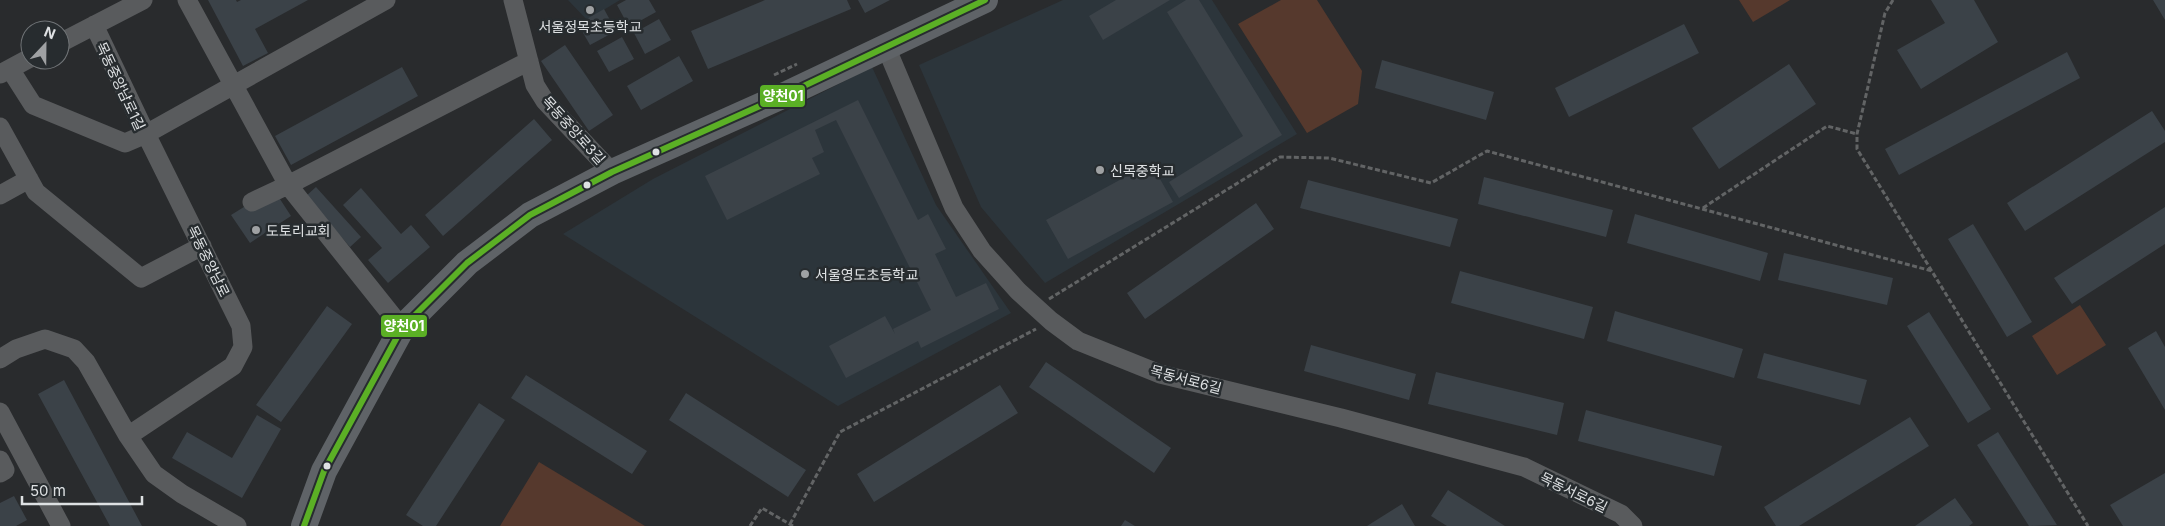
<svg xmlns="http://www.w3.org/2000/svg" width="2165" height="526" font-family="Inter,'Noto Sans KR',sans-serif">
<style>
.built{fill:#2c353b}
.green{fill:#56392d}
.building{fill:#3b4248}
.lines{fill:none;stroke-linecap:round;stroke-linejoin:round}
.path{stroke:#626465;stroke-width:3;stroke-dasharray:5 2.5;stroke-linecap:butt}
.minor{stroke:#595b5d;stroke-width:19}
.secondary{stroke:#5f6367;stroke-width:26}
.bus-1-casing{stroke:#272c2f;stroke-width:10}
.bus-1{stroke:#5bb025;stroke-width:6}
.poi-dot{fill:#9fa1a3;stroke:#272c2f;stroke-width:2}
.bus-dot{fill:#dee1e3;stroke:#272c2f;stroke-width:2}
.labels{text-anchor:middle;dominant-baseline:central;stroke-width:5;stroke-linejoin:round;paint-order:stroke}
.poi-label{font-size:14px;fill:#dee1e3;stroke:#272c2f;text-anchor:start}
.street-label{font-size:14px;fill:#dee1e3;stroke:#272c2f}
.line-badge{stroke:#272c2f;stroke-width:2}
.badge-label{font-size:14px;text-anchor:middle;font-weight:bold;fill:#fff}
</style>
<rect width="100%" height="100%" fill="#292b2d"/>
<path class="built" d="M568,0h52l-33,20z
M1063,0h149l85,134 -252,149 -64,-76 -62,-142z
M872,67l64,138 75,108 -173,93 -275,-172 90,-55z"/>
<path class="green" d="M1281,0h36l45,71 -4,33 -51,29 -69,-109z
M1739,0h51l-37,22z
M2080,305l26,40 -49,30 -25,-39z
M539,462l106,64h-145z"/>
<path class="building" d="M208,0h28l1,2 4,-2h67l-53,29 13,24 -25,13z
M626,0h23l7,12 -27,15 -12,-22z
M765,0h82l4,9 -143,60 -17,-38z
M858,0h32l-25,13z
M1116,0h54l-67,40 -14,-24z
M1186,0h13l83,135 -103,63 -10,-16 74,-46 -76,-124z
M1931,0h43l24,42 -77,47 -24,-39 48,-27z
M2153,0h12v20z
M604,9l12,22 -26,14 -12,-21z
M659,19l12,21 -26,14 -11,-21z
M1684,24l15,29 -130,64 -14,-29z
M622,37l12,22 -25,13 -12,-21z
M565,45l48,70 -24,16 -48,-70z
M2067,52l13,26 -181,97 -14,-26z
M679,56l14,25 -52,29 -14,-24z
M1382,60l112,32 -8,28 -111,-32z
M1789,64l27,40 -97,65 -27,-41z
M402,67l16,29 -127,69 -16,-29z
M858,100l60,120 10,-6 18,35 -11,5 21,43 30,-14 13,26 -78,39 -3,-7 -72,37 -17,-32 56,-30 10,18 -2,-5 38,-19 -95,-190 -21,10 9,22 -12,6 8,16 -93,46 -22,-44z
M2152,111l13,20v11l-140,89 -18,-28z
M534,119l18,21 -109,96 -18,-21z
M1151,163l22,39 -105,57 -22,-39z
M1484,177l129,33 -7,27 -128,-33z
M1308,180l150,39 -8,28 -150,-39z
M316,187l45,50 -11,10 -44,-51z
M361,188l40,46 10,-9 19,22 -42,36 -20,-23 14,-12 -39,-43z
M278,196l13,20 -41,27 -19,-28 21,-13z
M1256,203l18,26 -129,90 -18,-26z
M2165,207v37l-93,60 -18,-26z
M1635,214l133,39 -8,28 -133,-38z
M1973,224l59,98 -25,15 -59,-98z
M1784,253l109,25 -6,27 -109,-25z
M1460,271l133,36 -9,32 -133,-36z
M327,306l25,18 -71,98 -25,-17z
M1615,311l128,38 -9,29 -127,-37z
M1929,312l62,97 -23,14 -61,-97z
M2156,331l9,16v63l-37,-62z
M1311,345l105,29 -7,26 -105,-29z
M1764,353l103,27 -7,25 -103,-27z
M1046,362l125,86 -17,25 -125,-86z
M1436,372l128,31 -7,32 -129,-31z
M526,375l121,76 -15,23 -121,-76z
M64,380l78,146h-32l-72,-132z
M1000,385l18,28 -144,89 -17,-28z
M686,393l120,77 -18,27 -119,-77z
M479,403l26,17 -69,106h-13l-17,-11z
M1586,410l136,36 -8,30 -136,-35z
M257,415l24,14 -39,69 -70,-40 15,-26 45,26z
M1910,417l19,29 -130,80h-23l-12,-19z
M1998,432l59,93 -28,1 -52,-81z
M2165,473v53h-42l-13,-21z
M1448,490l57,36h-58l-16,-10z
M14,496l13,24 -11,6h-16v-23z
M1955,498l18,25 -4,3h-54z
M1402,504l13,22h-48z
M1125,520l10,6h-14z"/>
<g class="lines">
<path class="path" d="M1893,0l-8,13 -28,121v15l231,377
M774,75l23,-11
M1703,208l124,-82 30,8
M1049,299l231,-142 49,1 102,25 56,-32 445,120
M790,524l50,-92 196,-103
M750,526l12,-18 31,18"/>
<path class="minor" d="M187,0l101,185 114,143
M513,0l22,85 10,16 67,71
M60,43l83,-43
M886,47l68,161 28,43 36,40 33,30 27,20 82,33 181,44 183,49 97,47 12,12
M10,69l23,36 92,38 21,-9 -52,-109
M0,74l30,-16
M0,127l36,65 105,86 61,-32
M0,195l29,-16
M252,202l36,-17 241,-124
M0,359l16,-10 29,-10 29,10 12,13 42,74
M0,412l61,114
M0,460l5,10 -5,3
M237,526l-55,-32 -28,-20 -26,-38 105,-70 10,-19 -2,-21 -95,-192 240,-134"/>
<path class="secondary" d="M304,526l20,-55 78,-143 65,-65 63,-48 82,-43 177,-79 196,-93"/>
<g class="bus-1-casing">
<path id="bus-1" d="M304,526l20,-55 78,-143 65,-65 63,-48 82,-43 177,-79 196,-93"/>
</g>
<use href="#bus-1" class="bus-1"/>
</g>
<g class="poi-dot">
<circle cx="590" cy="10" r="5"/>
<circle cx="1100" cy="170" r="5"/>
<circle cx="256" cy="230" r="5"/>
<circle cx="805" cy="274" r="5"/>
</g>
<g class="bus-dot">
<circle cx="656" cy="152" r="4.5"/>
<circle cx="587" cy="185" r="4.5"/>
<circle cx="327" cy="466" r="4.5"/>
</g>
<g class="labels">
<g class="poi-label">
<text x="590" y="26" text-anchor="middle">서울정목초등학교</text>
<text x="1110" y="170">신목중학교</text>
<text x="266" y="230">도토리교회</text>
<text x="815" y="274">서울영도초등학교</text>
</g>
<g class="street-label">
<text transform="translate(121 86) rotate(65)">목동중앙남로1길</text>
<text transform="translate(574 130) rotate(48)">목동중앙로3길</text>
<text transform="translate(209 261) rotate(64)">목동중앙남로</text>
<text transform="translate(1186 379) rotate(15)">목동서로6길</text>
<text transform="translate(1574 492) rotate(26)">목동서로6길</text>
</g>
</g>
<g class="line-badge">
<rect x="759" y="84" width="47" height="24" rx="5" fill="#5bb025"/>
<rect x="380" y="314" width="48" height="24" rx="5" fill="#5bb025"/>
</g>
<g class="badge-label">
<text x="783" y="101">양천01</text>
<text x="404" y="331">양천01</text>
</g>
<g transform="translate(45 45) rotate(22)"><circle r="24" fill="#272c2f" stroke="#707477"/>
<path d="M0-4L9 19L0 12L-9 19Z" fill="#9fa1a3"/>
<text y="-8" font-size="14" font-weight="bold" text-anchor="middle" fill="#dee1e3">N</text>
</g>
<path d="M22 496v8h120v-8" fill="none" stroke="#dee1e3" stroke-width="2.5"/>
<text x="30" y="496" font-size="15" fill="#dee1e3" stroke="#272c2f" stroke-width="4" paint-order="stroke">50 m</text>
</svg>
